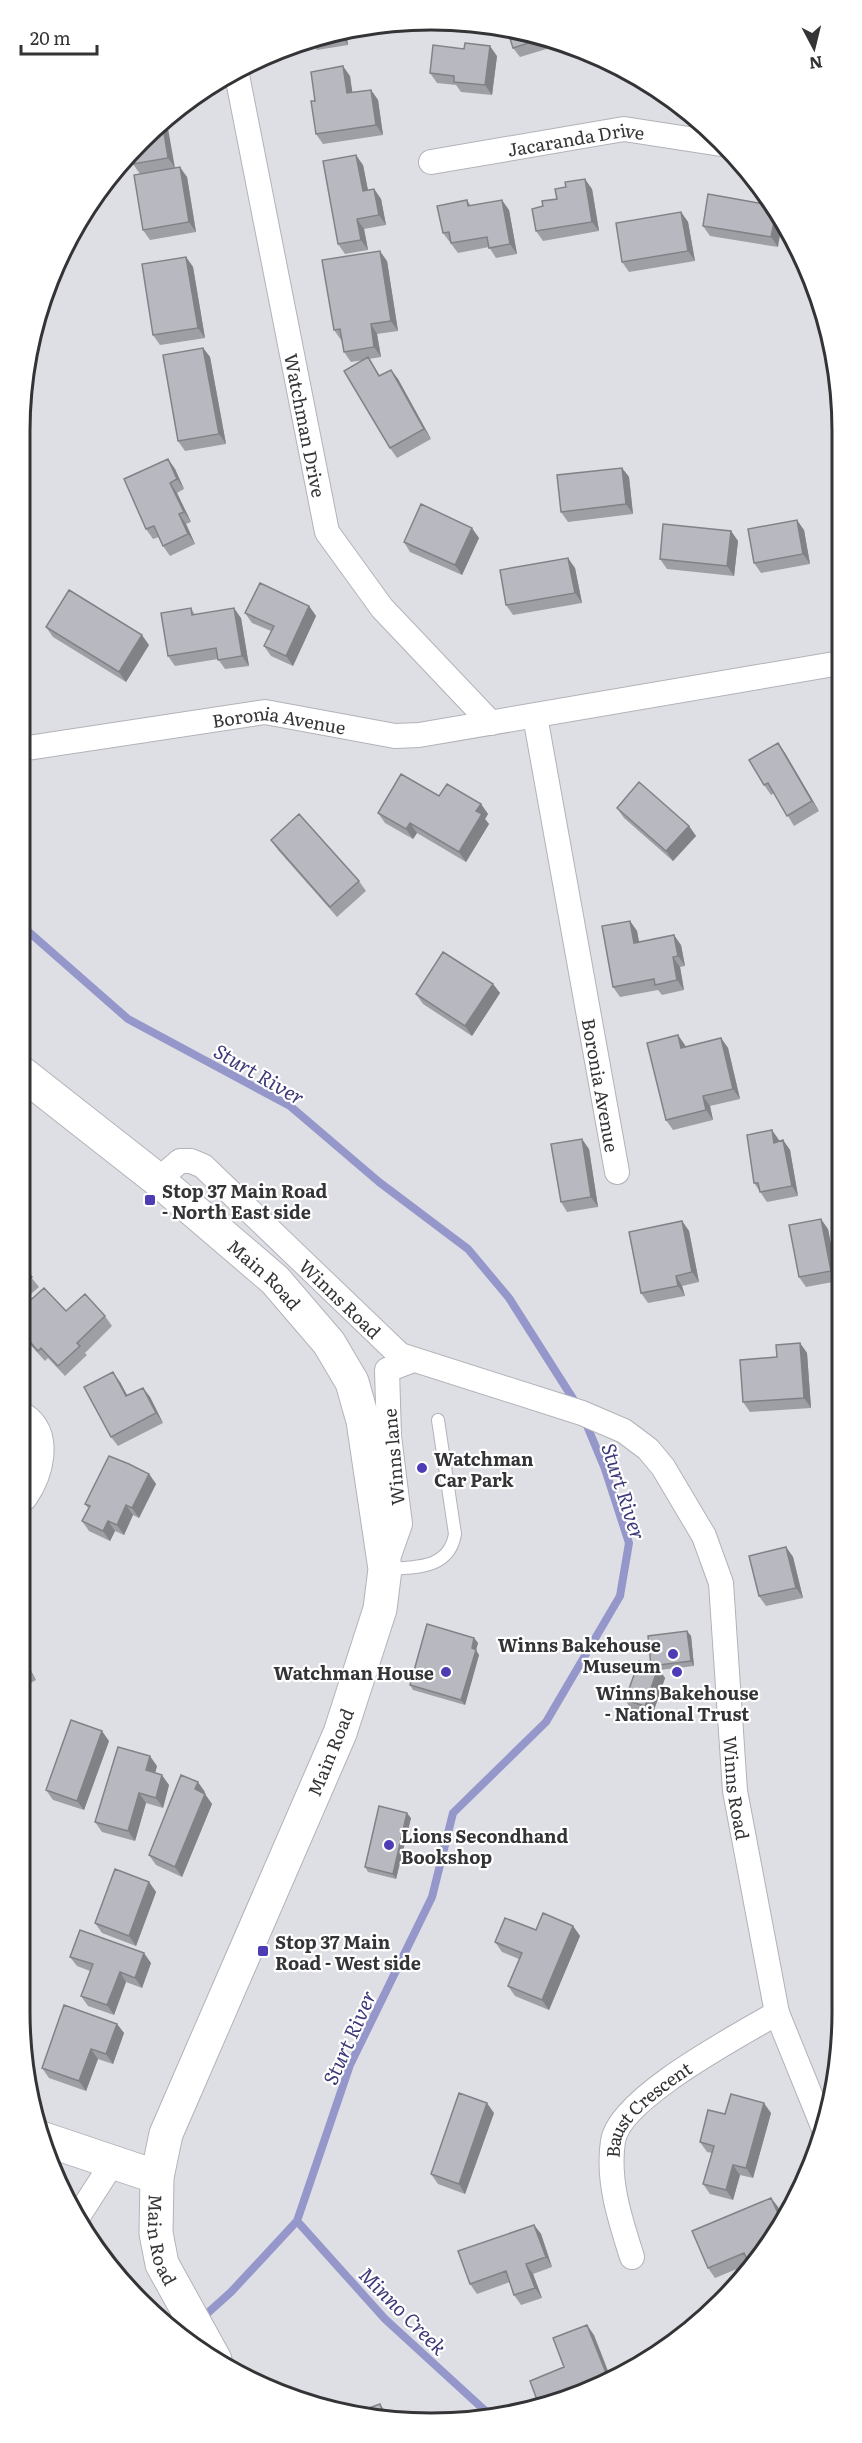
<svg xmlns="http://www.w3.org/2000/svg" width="862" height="2443" font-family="Literata,serif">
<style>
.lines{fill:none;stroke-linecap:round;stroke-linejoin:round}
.stream{stroke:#9597cb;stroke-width:8}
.lane-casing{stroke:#b2b3b9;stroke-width:14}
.street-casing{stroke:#b2b3b9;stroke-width:26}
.secondary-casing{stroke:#b2b3b9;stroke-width:35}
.lane{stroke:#fff;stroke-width:12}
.street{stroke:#fff;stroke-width:24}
.secondary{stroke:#fff;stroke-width:33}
.wall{fill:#9e9fa5}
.shaded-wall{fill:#818286}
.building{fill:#b8b9c0;stroke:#818286;stroke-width:1.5}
.poi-dot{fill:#4c3db4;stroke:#fff;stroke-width:2}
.labels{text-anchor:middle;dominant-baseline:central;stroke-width:4.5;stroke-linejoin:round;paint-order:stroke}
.street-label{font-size:18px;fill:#343437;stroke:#fff}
.poi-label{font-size:18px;font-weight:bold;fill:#343437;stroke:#fff;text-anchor:start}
.water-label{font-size:20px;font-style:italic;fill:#3c3979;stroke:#fff}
.rim{fill:none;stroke:#343437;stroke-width:3}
</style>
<rect width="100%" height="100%" fill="#dedfe5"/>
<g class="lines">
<path class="stream" d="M22,926l106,93 162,87 89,76 89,67 41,49 68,107
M297,2221l88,98 107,98
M201,2319l30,-27 66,-71 53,-156 82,-168 21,-84 93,-91 74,-126 9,-53 -24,-74 -20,-48"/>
<g class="lane-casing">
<path id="lane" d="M385,1569c29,-2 64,1 70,-35l-17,-114"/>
</g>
<g class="street-casing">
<g id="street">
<path id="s1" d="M236,70l91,462 55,76 109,115"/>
<path id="s2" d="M431,162l193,-33 97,15"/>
<path id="s3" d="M535,716l82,456"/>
<path id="s4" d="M21,749l244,-37 130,24 24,-1 421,-72"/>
<path id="s5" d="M158,1180l22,-19h11l12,5 197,189 182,58 42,18 24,18 15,18 41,69 17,47 14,208 42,222 47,116"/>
<path d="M24,1415c29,20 17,60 1,83"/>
<path d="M386,1564l14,-40 -11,-88 -2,-66 26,-10"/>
<path d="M79,2215l34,-53"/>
<path id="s6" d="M632,2257c-12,-38 -25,-76 -19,-116 6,-43 127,-106 164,-128"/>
</g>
</g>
<g class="secondary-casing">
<g id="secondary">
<path id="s7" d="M23,1074l135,106 117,100 54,63 23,39 11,39 22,148 -5,40 -40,124 -174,401 -9,43 -1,56 6,31 53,96"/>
<path d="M41,2138l116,39"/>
</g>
</g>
<use href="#lane" class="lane"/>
<use href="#street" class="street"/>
<use href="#secondary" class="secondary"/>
</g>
<path class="wall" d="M346,30l2,15 -31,5 -7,-10z
M537,33l26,11 -43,13 -7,-9z
M497,56l-5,39 -31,-3 -5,-7 -19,-2 -7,-10z
M350,76l2,17 19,-3 7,10 5,35 -60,9 -7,-10 -1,-33z
M159,122l16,46 12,9 9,55 -46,8 -7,-10 -3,-56 -7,-10z
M363,165l5,25 6,-1 7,10 5,26 -22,4 4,21 -23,4 -7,-10z
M566,187l26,2 7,42 -56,10 -7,-10 7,-25 14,-7z
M467,200l4,6 38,4 8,44 -21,4 -7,-11 -31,6 -15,-20z
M770,205l8,42 -68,-11 -7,-10z
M681,212l7,10 7,39 -66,11 -7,-10z
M186,257l7,10 12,71 -45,7 -7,-10z
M387,261l11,70 -21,3 4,23 -12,2 11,17 11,-6 7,9 33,60 -34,19 -7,-10 -26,-88 -13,2 -7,-10 -2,-12h-1l-7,-10z
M203,348l7,9 16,87 -41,7 -7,-10z
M168,459l7,10 9,20 -7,4 14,29 -5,2 9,20 -25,12 -7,-10 -4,-9 -6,2 -7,-10z
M622,468l7,9 4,37 -65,8 -7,-10z
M804,530l6,34 -49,9 -7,-10z
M731,531l7,10 -4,35 -67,-7 -7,-10z
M479,538l-17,37 -52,-23 -6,-10z
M575,568l7,35 -69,12 -7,-10z
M309,606l7,10 -23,50 -22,-10 -7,-10 7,-15 -19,-8 -7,-10z
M191,608l4,7 46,3 8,48 -24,3 -7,-10 -43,7 -7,-10z
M46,627l103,18 -23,37 -73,-45z
M778,743l7,10 34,58 -25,15 -20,-33 -3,2 -7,-10z
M439,796l42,8 7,10 -3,5 4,5 -23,38 -49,-29 -4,6 -28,-16 -7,-10z
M617,808l72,18 7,10 -23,25 -49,-43z
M271,840l88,41 7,10 -29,26 -59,-67z
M630,921l7,10 2,11 42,3 4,21 -5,1 4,23 -22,5 -4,-5 -38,7 -7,-10z
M493,984l7,9 -28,43 -49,-32 -7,-10z
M721,1038l7,10 12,51 -30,7 3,14 -40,10 -7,-10 19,-75 1,2z
M779,1140v1l4,-1 7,10 8,46 -31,6 -13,-19z
M589,1149l9,58 -31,5 -6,-10z
M682,1221l7,10 10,51 -17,4 3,10 -37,7 -7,-10z
M828,1229l10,52 -32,6 -7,-10z
M23,1267l16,20 -15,13z
M24,1306l81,10 7,10 -27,27 2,2 -22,21 -17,-18 -3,3 -21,-23z
M800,1343l7,10 4,55 -61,4 -7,-10 34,-45z
M120,1382l7,13 16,-7 7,9 13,26 -45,23 -7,-9z
M149,1474l7,10 -17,34 -6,-3 -9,20 -9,-4 -5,10 -21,-10 -7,-10 6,-13 -3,-4z
M786,1547l7,10 10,41 -37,8 -7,-10z
M687,1631l4,5 3,30 -35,4 6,8 -13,38 -20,-6 -7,-10 26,-34z
M474,1638l4,5 -2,7 3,5 -14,50 -52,-15 -3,-5z
M25,1660l11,20 -11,6z
M109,1741l-25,69 -31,-10 -7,-10z
M157,1766l-2,7 14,12 -6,23 -17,-5 -11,38 -33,-9 -7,-10z
M205,1792l-1,1 8,11 -30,73 -26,-12 -7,-10z
M411,1818l-15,61 -28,-7 -3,-5z
M149,1882l7,10 -20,54 -34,-13 -7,-10z
M573,1926l7,10 -31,74 -34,-14 -7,-10 11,-27 -17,-7 -7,-10 41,-12z
M70,1957l81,6 -9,25 -16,-6 -12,33 -26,-9 -7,-10 9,-25 -13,-5z
M117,2024l7,9 -11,31 -15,-5 -12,32 -37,-13 -7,-10z
M494,2113l-29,81 -27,-10 -7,-10z
M771,2113l-18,65 -13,-3 -7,25 -23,-6 -7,-10 9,-31 -5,-1 -7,-10 25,-28z
M771,2198l7,9 5,12 -10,22 -21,26 -3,-3 -34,14 -7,-10z
M534,2225l7,9 11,33 -19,7 9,24 -21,7 -7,-10 -4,-13 -33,12 -7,-10z"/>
<path class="shaded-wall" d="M346,30l2,15 -7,-10v-3z
M490,46l7,10 -5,39 -7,-10z
M343,66l7,10 4,27 -7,-10z
M371,90l7,10 5,35 -7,-10z
M166,117l9,51 -7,-10 -6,-38z
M356,155l7,10 7,36 -7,-10z
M180,167l7,10 9,55 -7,-10z
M585,179l7,10 7,42 -7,-9z
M374,189l7,10 5,26 -7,-10z
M502,200l7,10 8,44 -7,-10z
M681,212l7,10 7,39 -7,-10z
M776,212l6,11 -4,24 -7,-10z
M357,219l7,10 4,21 -7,-10z
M380,251l7,10 11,70 -7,-10z
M186,257l7,10 12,71 -7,-10z
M371,324l6,10 4,23 -7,-10z
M203,348l7,9 16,87 -7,-10z
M391,370l7,9 33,60 -7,-10z
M168,459l7,10 9,20 -7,-10z
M622,468l7,9 4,37 -7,-10z
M170,483l7,10 14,29 -7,-10z
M179,514l7,10 9,20 -7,-10z
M797,520l7,10 6,34 -7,-10z
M472,528l7,10 -17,37 -7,-10z
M731,531l7,10 -4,35 -7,-10z
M568,558l7,10 7,35 -7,-10z
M309,606l7,10 -23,50 -7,-10z
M234,608l7,10 8,48 -7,-10z
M142,635l7,10 -23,37 -7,-10z
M778,743l7,10 34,58 -7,-10z
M481,804l7,10 -3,5 4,5 -23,38 -7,-10 17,-41z
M410,823l7,10 -4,6 -7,-10z
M689,826l7,10 -23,25 -7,-10z
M630,921l7,10 4,22 -7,-10z
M674,935l7,10 4,21 -7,-10z
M673,957l7,10 4,23 -7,-10z
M493,984l7,9 -28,43 -7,-10z
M678,1035l7,10 3,13 -7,-10z
M721,1038l7,10 12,51 -7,-10z
M703,1096l7,10 3,14 -7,-10z
M772,1130l7,10 2,12 -7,-9z
M582,1139l7,10 9,58 -7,-10z
M783,1140l7,10 8,46 -6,-10z
M821,1219l7,10 10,52 -7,-10z
M682,1221l7,10 10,51 -7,-10z
M676,1276l6,10 3,10 -7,-10z
M800,1343l7,10 4,55 -7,-10z
M113,1372l7,10 13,24 -7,-10z
M143,1388l7,9 13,26 -7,-10z
M149,1474l7,10 -17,34 -7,-10z
M126,1505l7,10 -9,20 -7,-10z
M108,1521l7,10 -5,10 -7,-10z
M786,1547l7,10 10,41 -7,-10z
M687,1631l4,5 3,30 -3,-5z
M474,1638l4,5 -2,7 3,5 -14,50 -4,-5z
M25,1660l11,20 -11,-17z
M658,1668l7,10 -13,38 -7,-10z
M102,1731l7,10 -25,69 -7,-9z
M150,1756l7,10 -4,14 -7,-10z
M162,1775l7,10 -6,23 -7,-10z
M198,1782l7,10 -3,7 -7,-10z
M139,1793l7,10 -11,38 -7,-10z
M205,1794l7,10 -30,73 -7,-10z
M407,1813l4,5 -15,61 -3,-5z
M149,1882l7,10 -20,54 -7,-10z
M573,1926l7,10 -31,74 -7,-10z
M144,1953l7,10 -9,25 -7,-10z
M120,1972l6,10 -12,33 -7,-10z
M117,2024l7,9 -11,31 -7,-10z
M91,2049l7,10 -12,32 -7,-10z
M487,2103l7,10 -29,81 -6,-10z
M764,2103l7,10 -18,65 -7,-10z
M733,2165l7,10 -7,25 -7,-10z
M771,2198l7,9 5,12 -1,3z
M534,2225l7,9 11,33 -6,-10z
M526,2264l7,10 9,24 -7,-10z
M587,2325l7,10 16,41 -2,2z
M380,2404l7,10 2,6h-3z"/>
<path class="building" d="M507,29l30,4 10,4 -34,11z
M341,32v3l-31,5v-1z
M465,43l25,3 -5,39 -31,-3v-6l-24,-3 3,-28 31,4z
M343,66l4,27 24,-3 5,35 -60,9 -5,-33h4l-4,-29z
M162,120l6,38 -35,6 -2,-11z
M356,155l7,36 11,-2 5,26 -22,4 4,21 -23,4 -15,-83z
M180,167l9,55 -46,8 -9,-55z
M585,179l7,43 -56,9 -4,-22 11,-3 -1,-5 15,-2 -2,-10 11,-2 -1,-5z
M708,194l62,11 6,7 -5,25 -68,-11z
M467,200l1,6 34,-6 8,44 -21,4 -2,-11 -36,6 -2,-11 -6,1 -6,-27z
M681,212l7,39 -66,11 -6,-39z
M380,251l11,70 -20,3 3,23 -30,5 -4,-23 -6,1 -12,-70z
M186,257l12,71 -45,7 -11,-71z
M203,348l16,86 -41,7 -15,-86z
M368,357l11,19 12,-6 33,59 -34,19 -46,-77z
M168,459l9,20 -7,4 14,29 -5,2 9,20 -25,12 -9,-20 -8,3 -22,-50z
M622,468l4,36 -65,8 -4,-37z
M421,504l51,24 -17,37 -51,-23z
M839,515v7l-3,-6z
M797,520l6,34 -49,9 -6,-34z
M663,524l68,7 -4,35 -67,-7z
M568,558l7,35 -69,12 -6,-35z
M260,583l49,23 -23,50 -22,-10 10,-20 -29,-13z
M69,590l73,45 -23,37 -73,-45z
M191,608l1,7 42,-7 8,48 -24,4 -2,-12 -48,8 -7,-43z
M840,734v37h-1l-5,-36z
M778,743l34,58 -25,15 -19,-33 -4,2 -15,-25z
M401,774l38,22 8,-12 34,20 -5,7 6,3 -23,38 -49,-29 -4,6 -28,-16z
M639,782l50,44 -23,25 -49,-43z
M299,814l60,67 -29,26 -59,-67z
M630,921l4,22 40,-8 4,21 -5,1 4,23 -22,5 -1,-6 -41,8 -11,-61z
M443,952l50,32 -28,42 -49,-32z
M678,1035l3,13 40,-10 12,51 -30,7 3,14 -40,10 -19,-77z
M772,1130l2,13 9,-3 9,46 -32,6 -2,-9h-4l-7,-48z
M582,1139l9,58 -30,5 -10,-58z
M821,1219l10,52 -32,6 -10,-52z
M682,1221l10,51 -16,4 2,10 -37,7 -12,-61z
M23,1267l9,10 -8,7z
M44,1288l22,23 19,-17 20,22 -28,27 3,3 -22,20 -17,-18 -3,3 -14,-16v-29z
M800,1343l4,55 -61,4 -3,-42 37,-3 -1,-12z
M113,1372l13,24 17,-8 13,25 -45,24 -27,-50z
M109,1456l20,8 20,10 -17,34 -6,-3 -9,20 -9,-4 -5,10 -21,-10 8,-15 -5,-2z
M786,1547l10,41 -37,8 -10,-40z
M427,1624l47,14 -2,10 4,2 -15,50 -51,-15z
M687,1631l4,30 -40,5 -3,-30z
M639,1661l19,7 -13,38 -20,-6z
M25,1663l4,7 -4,2z
M71,1720l31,11 -25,70 -31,-11z
M118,1747l32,9 -4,14 16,5 -6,23 -17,-5 -11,38 -33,-9z
M181,1775l17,7 -3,7 10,5 -30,73 -26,-12z
M379,1806l28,7 -14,61 -28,-7z
M115,1869l34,13 -20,54 -34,-13z
M543,1913l30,13 -31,74 -34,-14 14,-33 -27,-11 10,-24 31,12z
M80,1930l64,23 -9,25 -15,-6 -13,33 -26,-9 12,-32 -23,-7z
M64,2005l53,19 -11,30 -15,-5 -12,32 -37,-13z
M459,2093l28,10 -28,81 -28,-10z
M731,2094l33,9 -18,65 -13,-3 -7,25 -23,-6 11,-38 -14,-4 8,-32 17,4z
M771,2198l11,24 -8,18 -4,1 1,2 -5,6 -4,2 1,2 -6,7 -8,4 -5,-11 -36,15 -16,-37z
M534,2225l12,32 -20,7 9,24 -21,7 -8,-24 -36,13 -12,-33z
M587,2325l21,53 -68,30 -10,-27 34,-14 -11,-29z
M380,2404l6,16h-8l-23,-7z"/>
<g class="poi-dot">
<rect x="144" y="1194" width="12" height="12" rx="3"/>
<circle cx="422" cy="1468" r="6"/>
<circle cx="673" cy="1654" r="6"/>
<circle cx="446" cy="1672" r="6"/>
<circle cx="677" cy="1672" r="6"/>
<circle cx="389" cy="1845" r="6"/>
<rect x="257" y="1945" width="12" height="12" rx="3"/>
</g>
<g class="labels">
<g class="street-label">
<text stroke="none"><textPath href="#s2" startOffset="147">Jacaranda Drive</textPath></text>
<text stroke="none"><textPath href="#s1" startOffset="362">Watchman Drive</textPath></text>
<text stroke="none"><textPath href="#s4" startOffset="261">Boronia Avenue</textPath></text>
<text stroke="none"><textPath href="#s3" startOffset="375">Boronia Avenue</textPath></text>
<text stroke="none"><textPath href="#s7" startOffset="314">Main Road</textPath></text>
<text stroke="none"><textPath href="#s5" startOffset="244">Winns Road</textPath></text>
<text transform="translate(393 1457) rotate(-95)">Winns lane</text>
<text transform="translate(330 1752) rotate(-68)">Main Road</text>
<text stroke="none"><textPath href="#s5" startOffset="952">Winns Road</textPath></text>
<text stroke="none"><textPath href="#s6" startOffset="165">Baust Crescent</textPath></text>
<text stroke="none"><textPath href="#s7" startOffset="1359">Main Road</textPath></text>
</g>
<g class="poi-label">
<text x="162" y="1190">Stop 37 Main Road<tspan x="162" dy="21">- North East side</tspan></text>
<text x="434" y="1458">Watchman<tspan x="434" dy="21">Car Park</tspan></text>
<text x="661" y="1644" text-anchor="end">Winns Bakehouse<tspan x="661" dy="21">Museum</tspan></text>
<text x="434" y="1672" text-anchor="end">Watchman House</text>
<text x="677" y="1692" text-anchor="middle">Winns Bakehouse<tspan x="677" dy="21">- National Trust</tspan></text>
<text x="401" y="1835">Lions Secondhand<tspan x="401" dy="21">Bookshop</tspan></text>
<text x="275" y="1941">Stop 37 Main<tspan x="275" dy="21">Road - West side</tspan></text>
</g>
<g class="water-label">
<text transform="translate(260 1073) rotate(30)">Sturt River</text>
<text transform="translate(625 1491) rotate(72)">Sturt River</text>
<text transform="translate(348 2037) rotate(-66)">Sturt River</text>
<text transform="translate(404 2310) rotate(45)">Minno Creek</text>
</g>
</g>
<path d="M0 0H862V2443H0ZM431 30H431A401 401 0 0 1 832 431V2012A401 401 0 0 1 431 2413H431A401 401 0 0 1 30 2012V431A401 401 0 0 1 431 30Z" fill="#fff" fill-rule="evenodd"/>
<path class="rim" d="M431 30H431A401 401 0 0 1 832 431V2012A401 401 0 0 1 431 2413H431A401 401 0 0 1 30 2012V431A401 401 0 0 1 431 30Z"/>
<g transform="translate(814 48) rotate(173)" stroke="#ffffff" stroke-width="4.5" paint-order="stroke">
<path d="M0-4.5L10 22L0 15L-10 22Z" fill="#343437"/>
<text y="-9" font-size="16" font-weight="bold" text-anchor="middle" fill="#343437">N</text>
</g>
<path d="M21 45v9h76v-9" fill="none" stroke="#343437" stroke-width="3"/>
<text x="30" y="45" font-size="18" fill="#343437" stroke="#ffffff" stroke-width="4.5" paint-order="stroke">20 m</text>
</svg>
